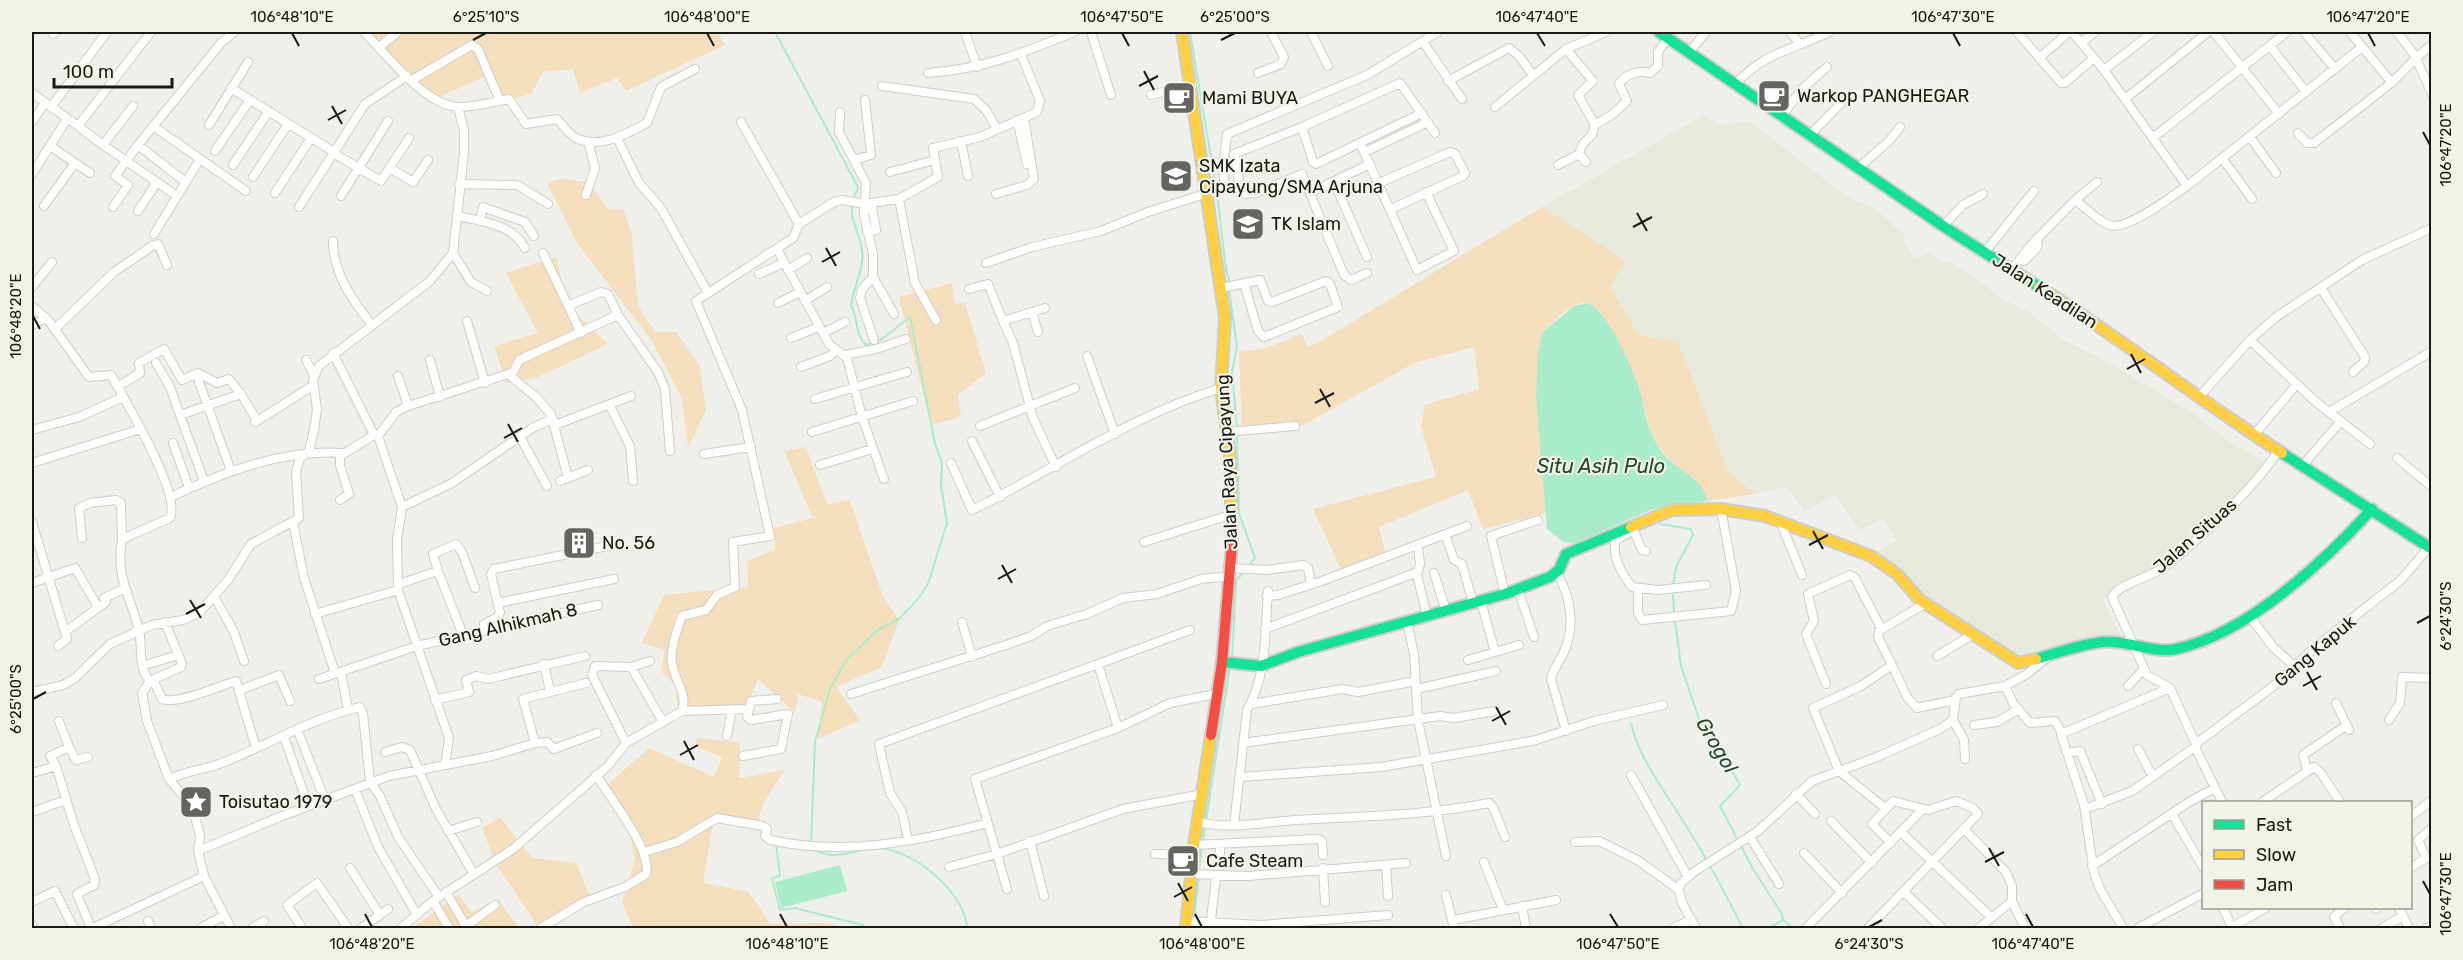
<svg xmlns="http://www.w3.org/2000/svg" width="2463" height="960" font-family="Rubik,sans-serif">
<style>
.built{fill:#e6e9dc}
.green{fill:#f4debb}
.water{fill:#aaebcb}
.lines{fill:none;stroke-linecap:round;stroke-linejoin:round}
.stream{stroke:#aaebcb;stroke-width:2}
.street-casing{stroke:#cccdc9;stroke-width:10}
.fast-casing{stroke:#cccdc9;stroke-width:14}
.slow-casing{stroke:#cccdc9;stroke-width:14}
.jam-casing{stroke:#cccdc9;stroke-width:14}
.street{stroke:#fdfdfc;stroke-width:8}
.fast{stroke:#16e098;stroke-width:10}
.slow{stroke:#ffcf43;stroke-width:10}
.jam{stroke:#f24e42;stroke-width:10}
.ticks{fill:none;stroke:#191a16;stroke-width:2}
.labels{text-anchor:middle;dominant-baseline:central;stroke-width:4.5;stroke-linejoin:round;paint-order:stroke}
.poi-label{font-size:18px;fill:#191a16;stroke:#f0f3e8;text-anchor:start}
.street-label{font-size:18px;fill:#191a16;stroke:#f0f3e8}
.water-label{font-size:20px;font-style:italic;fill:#1d4533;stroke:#f0f3e8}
.neatline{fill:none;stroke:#191a16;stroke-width:2}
.ticks-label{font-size:15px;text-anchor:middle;fill:#191a16}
</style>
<rect width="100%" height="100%" fill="#eff0eb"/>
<path class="built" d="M1704,115l17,10 28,-4 103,79 22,8 30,26v9l11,15 15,-5 11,9h9l22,13 32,25 27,13 33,28 29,13 101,60 34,27 44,26 -108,104 -61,28 22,45 -40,4 -66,18 -86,-57 -21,-8 -13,-20 -30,-26 28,-14 -14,-22 -23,11 -25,-35 -30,16 -19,-24 -31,7 -27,-23 -50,-129 -39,-7 -29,-48 16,-26 -84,-54z"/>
<path class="green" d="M365,32h352l8,13 -99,46 -9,-13 -37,15 -7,-24 -30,3 -11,21 -26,9 -18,-27 -60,27z
M561,179l27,3 21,28 14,-1 9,25 6,72 17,26h21l24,34 6,44 -18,38 -6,-50 -32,-60 -73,-95 -30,-60z
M1542,207l84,54 -16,26 29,48 39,7 50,129 27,23 -48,7v-3c-17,-19 -39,-36 -52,-58 -10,-18 -11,-37 -18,-56 -6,-16 -33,-78 -49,-81 -16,-3 -34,19 -45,29l-7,63 11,118 -64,16 -15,-39 -89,37 7,30 -43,17 -30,-65 123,-32 -15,-51 4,-21 54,-16 -5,-42 -60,16 -121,68 -51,1 -3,-80 27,-4 36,-14 6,13 13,-6z
M557,257l8,47 43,40 -70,33 -32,6 -12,-37 44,-13 -32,-60z
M952,283l3,21 10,-1 21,70 -28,22 3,22 -30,8 -32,-128z
M806,447l21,57 23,-4 33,97 16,23 -17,47 -46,20 24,33 -42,19 4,-37 -24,-8 -3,19 -37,-34 -10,27 -70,1 -3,-22 -14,-14 4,-21 -23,-7 22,-48 84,-8 -1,-26 28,-11 -1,-22 39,-10 -29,-67z
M697,738l43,5 -1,35 46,-8 -21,32 -9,27 -42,-6 -10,60 46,9 21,32 58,-1 16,5h-211l-11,-26 13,-42 -6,-36 -23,-38 43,-38 65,29 8,-20 -26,-10z
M500,817l32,41 44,5 16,38 -55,24 -41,-61 -14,-36z
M458,895l14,17 26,-13 21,29h-107z"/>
<path class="water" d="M1588,303c20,9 42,60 50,82 5,14 6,31 12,45 4,9 10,21 17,28 12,12 39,24 40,43l-54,8 -79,34 -11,-1 -16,-13 -11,-134 2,-43 5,-20 31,-26z
M840,865l7,26 -66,17 -6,-26z"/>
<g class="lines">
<path class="stream" d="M775,32l83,155 -5,13
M1190,32l26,156
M1217,194l9,75 4,14
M1229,289l8,58 -5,25 5,56
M1237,434l2,79 16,45 -7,9
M1660,524l31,5 2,6 -17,32 -3,19
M1673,592l1,24
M1675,621l6,45 20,59 13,15 26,45 -20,21 33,63 29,45 1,6
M1232,661l4,-81 9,-9
M1631,724c10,39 38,73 59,108 20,31 36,64 53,96
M1206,821l24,-155
M1203,841l2,-15
M776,843l4,32 -8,4 8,31 15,-2 68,17 2,3
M811,843l4,-101 15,-53 16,-29 32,-30 22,-12 18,-19 10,-15 19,-61 -6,-38 1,-22 -7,-19 -25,-127 -28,22 -16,6c-11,-10 -8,-27 -15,-40 2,-18 14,-37 11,-55 -2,-16 -12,-29 -10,-45
M813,848c19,15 42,1 63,0 36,0 89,44 91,80
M1199,871l3,-24
M1194,919l5,-42
M1769,928l14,-8 10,8"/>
<g class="street-casing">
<path id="street" d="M364,32c23,23 61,74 95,75 17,0 34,-5 50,-8l17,25 31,-5c6,6 13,17 21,20 23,10 50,-6 69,-16l14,-36 34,-18
M965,32l12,35
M1091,32l20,63
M1311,32l17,34
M1790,32l9,11
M2017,32l44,51h4l29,-25
M2072,32l32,38 83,116
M2214,32l65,82
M2304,32l31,37
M2350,32l42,51
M2397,32l18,24 17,38
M53,34l3,-2
M1423,42l39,57
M2082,42l13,-10
M2270,46l36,46
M379,47l19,-15
M1566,49l27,32 -15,14 17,30 -3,10 -10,10 -3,9 7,8
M1690,51l16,-19
M2039,58l30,-26
M2104,70l49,-38
M928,73c56,-4 95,-20 146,-41
M1258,73l23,-9 3,-7 -13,-25
M412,80l60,-35 6,4 22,52
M1448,81l61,-33 10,8 14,19
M1734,85c34,-35 55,-33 95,-53
M882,86l92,13 12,11 11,19
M231,88l103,64
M32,93l46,33 73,-94
M1151,95l41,-10
M2125,99l83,-67
M51,107l56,-75
M1495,107l71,-58 40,-17
M840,112l-1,20 27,51 -2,32 9,39v23l21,37
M1781,117l21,-28 25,-22
M1017,120l10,44
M32,122l13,-19
M741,122l58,102
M209,125l39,-63
M1595,125l18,-11 14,-13 -8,-17c6,-10 20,-14 31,-11l8,-7v-14l10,-14
M78,126l25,19 30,-39
M153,126l93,65
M1302,127l11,35 3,2 106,-51
M2298,133l9,10h7c26,-20 52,-40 77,-60 15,-13 24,-27 41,-38
M1810,135l39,-40
M2154,137l133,-105
M2250,137l26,36
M617,138l22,45 22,25 47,85
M961,141l7,35
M1360,143l57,127 37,-19 -28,-59
M103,145l74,51
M138,145l83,-102 13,-11
M50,146l40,27
M215,151l35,-51
M1365,152l63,-30
M333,153l48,28 28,-43
M2222,158l30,41
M854,160l17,-5 -6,-55
M233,165l36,-54
M1558,165l21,-11
M390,168l23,14 15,-22
M1858,168l31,-27 11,-14
M890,172l45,-12
M32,174l35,-55
M253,177l35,-53
M1334,182l33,75
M1379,183l71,-31 5,2 10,19 -2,3 -72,33
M459,184l58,1 31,19
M1225,189l-2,-20 4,-35 140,-59 71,-43
M1311,192l59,-28
M275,193l36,-55
M996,194l31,-9 7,-6 -10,-61
M586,195l9,-27 -7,-27
M341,196l47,-75
M899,199l16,84 21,37
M2075,200l22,-18
M44,206l31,-43
M113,207l15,-22 -13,-9 23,-31 45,35
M299,207l66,-103 42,-28
M864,209l8,-1 4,22 -9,2
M138,211l19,-29
M457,216c25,5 55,8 68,32
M480,221l3,-14 42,15 9,14
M1943,226l20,-21 20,-11
M154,234l46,-75
M333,241c0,32 19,58 38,83
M777,249l52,95 18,14 15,59 22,62
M1985,252l49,-61
M453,253l18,29 16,9
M543,253l38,80
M2024,261l13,-13 1,-7
M986,263l46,-16 69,-16 47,-19 60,-19 32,-7
M2012,269l20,-25 43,-44c11,8 22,20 34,25 17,7 63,-29 78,-39l175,-139
M788,270l19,-12
M1367,273l-16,7 -7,-5 -42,-101 -46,19 -11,1 -5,-8 -6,-32 68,-27 98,-44 35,50
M759,274l25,-11
M873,277l-11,12 -2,9 14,42
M32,287l20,-25
M1221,288l39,-8 8,21 4,1 54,-21 4,3 8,23 -74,30 -6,-6 -14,-48
M2321,288l44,69 -1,5 -11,10
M969,289l19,-5 15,37
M805,301l22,-14
M778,303l22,-11
M570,305l31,-13 7,2 10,21 40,57 7,17 5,62
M32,306l17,15 40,56 22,-2c14,25 71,120 59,143l-48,21c-7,39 9,57 17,92 4,17 -2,36 11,50l-8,12 5,28 22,58 15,18 12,23 4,16 -2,15 6,25 27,52
M1045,308l-42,13 10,22 20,75 23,49
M1032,312l6,20
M467,321l18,62
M32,325l14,-7
M55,329l59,-57 38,-26 6,-2 9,21
M823,333l22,-11
M791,338l28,-11
M2250,340l66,62 54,42
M333,353l41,82 4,1 24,71 -5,33 1,50 51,148 -4,27
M845,355l31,-6 30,-10
M1087,356l28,78
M306,360l8,15
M430,360l10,37
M156,363l14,24 10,28 61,-21 15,25
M801,367l29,-11 5,-5
M508,374l6,-3 5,-11 99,-45
M398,376l10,30
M198,379l33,92
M117,387l23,-14 -1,-10 25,-14 18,31 16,-7 19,10 12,-4 12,15
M2199,397l51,-57 26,-23 86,-57 70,-32
M815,399l92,-27
M610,406l20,40 3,35
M2329,412l103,-61
M180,415l24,66
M255,422l59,-37
M555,425l76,-29
M980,426l95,-38
M32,430l47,-13 44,-20
M812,432l101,-31
M1226,432l69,-6
M2254,435l43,-51
M378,436l18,-24 12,-6 100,-32 28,23 15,17 17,64
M520,437l27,49
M972,441l28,56
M173,443l16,45
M704,454l47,-7
M2397,458l35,29
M32,463l109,-34
M951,463l21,47c81,-40 162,-96 249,-122
M820,465l52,-16
M2303,465l38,-44
M560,481l28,-11
M171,497c52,-25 113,-48 171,-44
M340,500l9,-6 -9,-29v-9l34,-21
M402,507l50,-24 82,-56 19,-8
M1780,521l22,54
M32,522l35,117 -9,7
M293,522l11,56 31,95
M1634,531l8,19 4,1
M1629,533l-13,7c-5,15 7,35 16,47l26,3 48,-5
M1445,534l9,26 8,4 11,39
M82,538l-3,-30 11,-5 26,-3 5,3 1,36
M1144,542l89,-28
M1418,545l2,19 -3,11 10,41
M1231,568l36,2 36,-5 5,3 2,11
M438,571l-5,-17 23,-10 6,8 13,36
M1434,573l12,38
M1557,573c14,24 19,54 6,81 -4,8 -10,16 -12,25l15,52
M32,583l43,-15 23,39
M399,584l39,-13 25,64
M1518,589l16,48
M1638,589v24l4,7 89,-9 5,-20 -15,-82
M1505,594l-14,-58 47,-16
M1267,596l11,-1 44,-14 145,-55
M215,598l19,34 10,29
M1481,601l14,51
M498,603l116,-24
M315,614l83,-24
M2250,617l23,30 21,19
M165,622l17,42 -1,3 -31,14 5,3 7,15c14,6 58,-13 74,-18l20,67
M962,622l10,35
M1407,622l7,32 4,66 28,136
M1265,629l153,-57
M484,630v-6l14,-7 2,-4 -9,-39 3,-5 113,-23
M65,632l41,-30 -2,-4 20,-9
M1937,656l35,-21
M1468,660l51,-15
M544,664l6,27
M1098,664l92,-34
M1892,665l-14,-28 1,-6 47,-28
M142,666l36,-11
M631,667l19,-6
M341,672l7,38
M319,679l98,-33 181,-41
M1826,684l-20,-50 8,-13 -6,-27 42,-19 5,3 26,50
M2005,686l8,17 17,20 25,-2 7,12
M2128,686l16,-17
M1417,689l79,-18
M240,690l39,-15 11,26
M32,692l31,-7 11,-6 36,-35 42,-19 31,-5 16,-7 29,-33 23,-36 48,-26 -3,-46 4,-14 9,-7 5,-21 3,-20 -4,-30 6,-14 111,-85 23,-28 11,-100v-22l-6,-24
M851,694l155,-49 25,-9 16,-10 40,-12 36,-16 34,-4 44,-15 30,-3
M435,700l34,-8 -3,-12 10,-4 12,3 97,-23
M2336,703l13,27
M1251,704l92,-15 15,3 58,-11
M682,711c6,-19 -8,-30 -10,-49 -2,-14 5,-33 10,-46l24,-6 11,-15 18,-8 -2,-45 37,-6 -28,-126 -46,-109 97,-63 6,-14 35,-22 8,-2 22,4 35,-5 39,-22 -5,-29 47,-11 57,-25 3,-11 -19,-47
M1953,720l11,20 1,19
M2389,720l11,-17 2,-26 30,1
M59,721l10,26 -19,9 6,10 18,59 21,54 -1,6 -17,9 14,34
M1974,725l23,-3 22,-13
M297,729l28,71
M727,736l5,-27
M284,737l24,68
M535,743l12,-1 7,7 43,-16
M626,743l-34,-68 3,-9 36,1 32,55
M1243,743l197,-27 14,2 41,-7
M2196,744l-26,-56 -23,-13 -35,-78c8,-14 37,-19 51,-29 39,-31 88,-76 116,-118
M69,747l7,13 12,-3
M2195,747l27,55
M2138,749l15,28
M385,752l17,-5 8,3 26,59 38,65
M2067,753l13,-2 22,53
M743,756l38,-7 7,-35 -37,6 -4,-3 4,-16 26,-2
M2307,769l-4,-14 44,-30
M32,773l24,-7
M1631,775l57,102
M1240,777l141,-10 117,-20 38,-7 58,-19 69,-16
M169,779c20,-9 40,-10 58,-18 44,-18 86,-43 133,-54l3,7 7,68 10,14 18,41 41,60
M355,789l23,58 39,68
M1796,794l19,20
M2262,802l52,-35 7,6 19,29
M1885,808l-46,-37 -26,-63 48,-22 31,-21 15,32 10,11 38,-8
M2085,809l47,-18 63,-44 3,-5 77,-57 38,-36 88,-69 28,-33
M32,812l34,-12
M2172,814l32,55
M2410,817l22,-17
M1831,821l41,42
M1198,822c32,8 66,0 99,-2 68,-4 124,-4 192,-17l4,4 12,30
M1234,825l13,-115c20,-33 18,-80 21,-119
M1965,830l41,42 6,14v15l13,27
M448,831l29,-9
M1901,832l90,85
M1750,837l29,47
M908,839l-6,-27 -12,-19 -11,-49 219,-80 20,64
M1030,841l14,55
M1575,842l24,-1 40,20 40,29
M1220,844v18
M1194,845l124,-6 4,2 1,14
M198,851l84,-35 107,-40 103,-20 43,-13 -12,-44 63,-16
M645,852l32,-10 40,-24 46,8 4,3 -2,7 5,4c72,16 147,2 217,-17
M1804,853l38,40
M1155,854h38
M1484,862l19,48
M1386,865l2,31
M2092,866l97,-64 26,-14
M949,867l48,-13 126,-45 80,-15
M350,868l30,47 -19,13
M1323,868l2,34
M2410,868l16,-10 -8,-18 14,-12
M1190,874l58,2 158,-13
M1007,889l-32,-110 143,-51 52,-25 46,-9
M446,892l21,36
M1904,892l38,36
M1446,895l8,33
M433,901l16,27
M32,902l23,-11 18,36
M1522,906l4,22
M2223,908l9,19
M2399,908l10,20
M2376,909l1,-1
M380,915l8,-6
M1453,920l103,-20
M148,921l3,7
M1186,921l75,4 127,-10
M32,925l1,3
M466,926l29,-21
M93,928l111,-52
M201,928l22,-12
M252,928l12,-7
M302,928l-15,-23 30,-22 31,45
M401,928l32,-27 80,-52 95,-83 18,-23 56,-32 66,-2
M541,928l43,-26 41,-15 21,-13c7,-23 -37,-78 -50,-99
M1210,928l6,-51
M1673,928l18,-8
M1696,928l-14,-25 -3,-13 2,-7 13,-11 64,-41 54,-50 65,-24 63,-28 13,-9 3,-23 3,-3 46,-8 22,-12 21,-17
M1806,928l117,-119
M1868,928l110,-114 -5,-6 -17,-7 -28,9 -35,-9 -21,23 19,19
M1979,928l33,-27
M2123,928l-23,-39 -6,-16 -10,-68 -23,-71 109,-46
M2138,928l66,-35
M2230,928l36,-20
M2340,928l-6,-11 10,-9
M2382,928l21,-12
M2426,928l6,-2"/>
</g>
<g class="fast-casing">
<path id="fast" d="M1659,32l287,196 93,59
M2282,453l150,96
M2036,659c22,-6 45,-15 67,-17 24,-2 51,12 73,7 71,-15 149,-88 196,-140
M1222,662l39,4 37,-14 207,-58 45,-17 9,-7 7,-16 65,-27"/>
</g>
<g class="slow-casing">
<path id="slow" d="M1182,32l43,286 -4,70 9,69 2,87
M2039,287c83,52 160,113 243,166
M1631,527l41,-17 49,-1 44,7 106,40 26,18 23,26 98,63 18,-4
M1186,928l8,-83 17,-110"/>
</g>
<g class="jam-casing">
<path id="jam" d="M1211,735l11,-73 10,-118"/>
</g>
<use href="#street" class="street"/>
<use href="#fast" class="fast"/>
<use href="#slow" class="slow"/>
<use href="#jam" class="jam"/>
</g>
<path class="ticks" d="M292,33l7,13M707,33l7,13M1122,33l7,13M1537,33l8,13M1953,33l7,13M2368,33l7,13M473,40l13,-7M1221,40l14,-7M1144,71l10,19M1139,86l19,-10M332,106l10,18M328,120l18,-10M2423,132l7,13M1637,213l10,18M1633,227l19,-10M826,248l10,18M822,262l18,-10M33,316l7,13M2131,354l10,19M2127,369l18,-10M1320,389l10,18M1315,403l19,-10M508,424l10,18M504,438l18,-10M1813,531l10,18M1809,545l19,-10M1002,565l10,18M998,579l18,-10M190,600l11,18M186,614l19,-10M2417,623l13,-7M2307,672l10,18M2303,686l18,-10M33,699l13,-7M1496,707l10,18M1492,721l18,-10M684,741l10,19M680,755l18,-10M1989,848l10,18M1985,862l19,-10M2423,881l7,13M1178,883l10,18M1174,897l18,-10M365,914l7,13M780,914l7,13M1195,914l7,13M1610,914l8,13M2026,914l7,13M1869,927l13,-7"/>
<defs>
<g id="cafe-square" transform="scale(1.725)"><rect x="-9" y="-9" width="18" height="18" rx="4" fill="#646561" stroke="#f0f3e8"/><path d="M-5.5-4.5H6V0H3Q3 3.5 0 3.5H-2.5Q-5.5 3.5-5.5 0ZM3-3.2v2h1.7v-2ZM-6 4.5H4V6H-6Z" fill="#fff"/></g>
<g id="school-square" transform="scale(1.725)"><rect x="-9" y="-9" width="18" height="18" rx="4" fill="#646561" stroke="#f0f3e8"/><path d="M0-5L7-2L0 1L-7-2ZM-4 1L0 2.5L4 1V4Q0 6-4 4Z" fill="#fff"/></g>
<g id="building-square" transform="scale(1.725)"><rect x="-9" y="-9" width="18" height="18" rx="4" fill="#646561" stroke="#f0f3e8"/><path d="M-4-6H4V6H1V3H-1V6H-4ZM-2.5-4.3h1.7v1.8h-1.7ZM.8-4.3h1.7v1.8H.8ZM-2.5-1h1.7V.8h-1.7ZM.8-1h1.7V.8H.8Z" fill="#fff"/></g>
<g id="sight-square" transform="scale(1.725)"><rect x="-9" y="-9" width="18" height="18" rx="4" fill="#646561" stroke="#f0f3e8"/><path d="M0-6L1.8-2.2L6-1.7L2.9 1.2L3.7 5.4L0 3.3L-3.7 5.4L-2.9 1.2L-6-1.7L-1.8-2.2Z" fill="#fff"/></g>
</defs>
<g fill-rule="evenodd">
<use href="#cafe-square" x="1774" y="96"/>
<use href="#cafe-square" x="1179" y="98"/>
<use href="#school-square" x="1176" y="176"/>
<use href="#school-square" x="1248" y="224"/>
<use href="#building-square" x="579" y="543"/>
<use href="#sight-square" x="196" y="802"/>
<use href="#cafe-square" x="1183" y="861"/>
</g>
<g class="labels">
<g class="poi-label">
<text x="1797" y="96">Warkop PANGHEGAR</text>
<text x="1202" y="98">Mami BUYA</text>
<text x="1199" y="166">SMK Izata<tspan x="1199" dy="21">Cipayung/SMA Arjuna</tspan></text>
<text x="1271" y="224">TK Islam</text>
<text x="602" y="543">No. 56</text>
<text x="219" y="802">Toisutao 1979</text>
<text x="1206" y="861">Cafe Steam</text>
</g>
<g class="street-label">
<text transform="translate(2045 291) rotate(33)">Jalan Keadilan</text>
<text transform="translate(1227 462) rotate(-93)">Jalan Raya Cipayung</text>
<text transform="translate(2195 536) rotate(-41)">Jalan Situas</text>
<text transform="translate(508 625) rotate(-13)">Gang Alhikmah 8</text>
<text transform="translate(2315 651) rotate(-40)">Gang Kapuk</text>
</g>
<g class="water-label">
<text x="1601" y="466">Situ Asih Pulo</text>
<text transform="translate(1717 745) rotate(59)">Grogol</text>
</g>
</g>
<rect width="2463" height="960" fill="none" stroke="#f0f3e8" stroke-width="66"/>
<rect x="2202" y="801" width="210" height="108" fill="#f0f3e8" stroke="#9a9c94" stroke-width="1.5"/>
<rect x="2214" y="820" width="30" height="9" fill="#16e098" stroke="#9a9c94" stroke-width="1.5"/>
<text x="2256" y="831" font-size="18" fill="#191a16">Fast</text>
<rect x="2214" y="850" width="30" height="9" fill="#ffcf43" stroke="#9a9c94" stroke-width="1.5"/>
<text x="2256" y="861" font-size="18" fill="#191a16">Slow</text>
<rect x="2214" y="880" width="30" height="9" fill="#f24e42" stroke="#9a9c94" stroke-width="1.5"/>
<text x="2256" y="891" font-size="18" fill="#191a16">Jam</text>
<path d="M54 78v9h118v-9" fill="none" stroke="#191a16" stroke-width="3"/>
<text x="63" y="78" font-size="18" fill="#191a16" stroke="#f0f3e8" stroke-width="4.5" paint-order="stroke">100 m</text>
<rect x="33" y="33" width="2397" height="894" class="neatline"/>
<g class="ticks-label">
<text x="292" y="22">106°48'10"E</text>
<text x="486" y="22">6°25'10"S</text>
<text x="707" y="22">106°48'00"E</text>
<text x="1122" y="22">106°47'50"E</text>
<text x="1235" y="22">6°25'00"S</text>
<text x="1537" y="22">106°47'40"E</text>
<text x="1953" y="22">106°47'30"E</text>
<text x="2368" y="22">106°47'20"E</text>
<text transform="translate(2446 145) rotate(-90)" y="5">106°47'20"E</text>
<text transform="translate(16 316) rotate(-90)" y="5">106°48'20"E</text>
<text transform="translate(2446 616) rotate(-90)" y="5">6°24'30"S</text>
<text transform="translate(16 699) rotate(-90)" y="5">6°25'00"S</text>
<text transform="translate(2446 894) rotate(-90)" y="5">106°47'30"E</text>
<text x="372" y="949">106°48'20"E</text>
<text x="787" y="949">106°48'10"E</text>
<text x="1202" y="949">106°48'00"E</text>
<text x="1618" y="949">106°47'50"E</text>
<text x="1869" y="949">6°24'30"S</text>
<text x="2033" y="949">106°47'40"E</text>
</g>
</svg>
